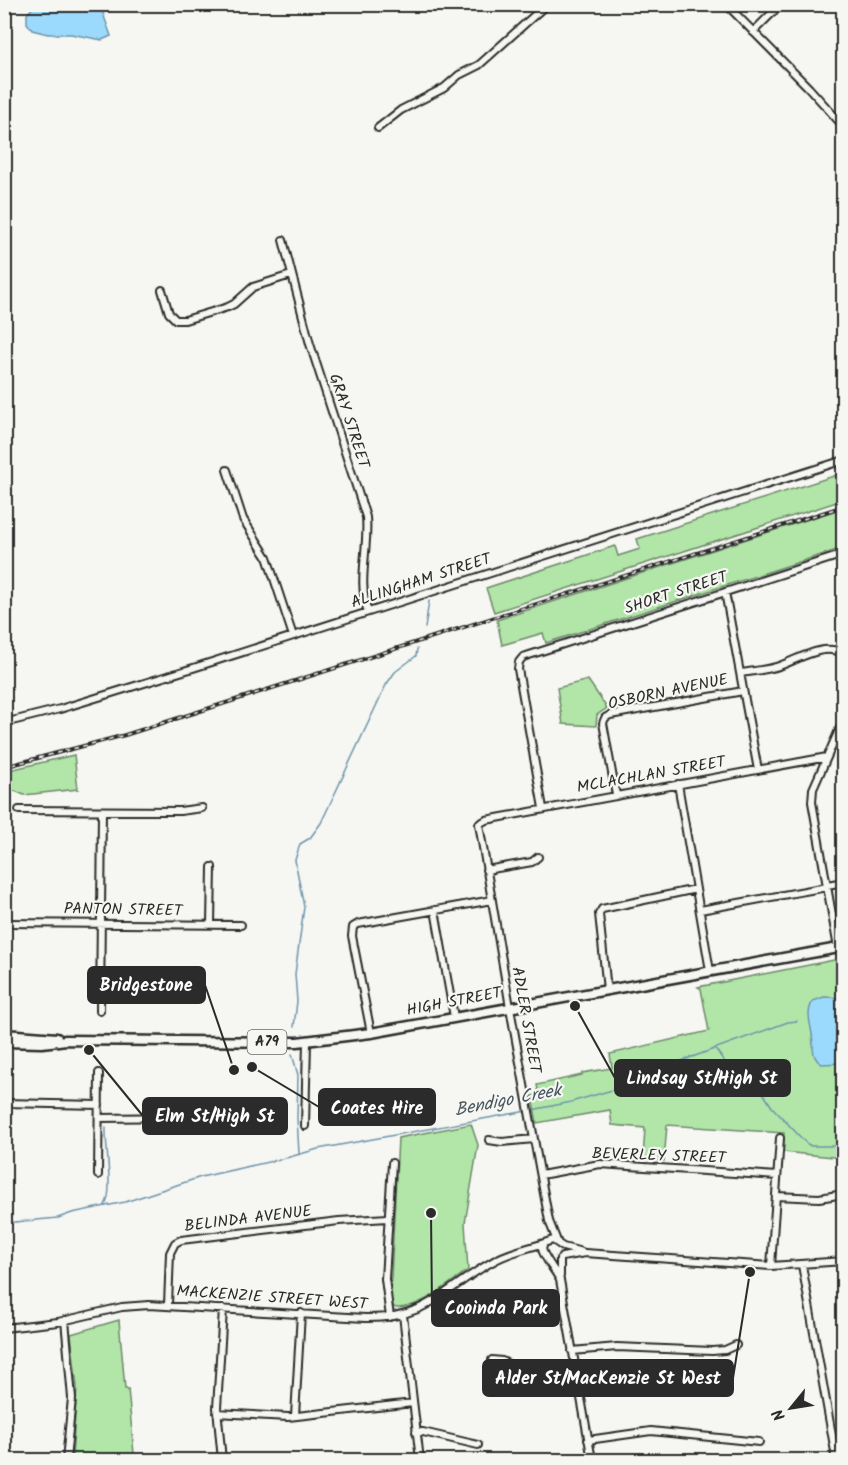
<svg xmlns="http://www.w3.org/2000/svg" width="848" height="1465" font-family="Kalam,sans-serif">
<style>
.green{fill:#b1e6a8;stroke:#6e886a;stroke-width:1.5}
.water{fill:#9bdafd;stroke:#6e94a9;stroke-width:1.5}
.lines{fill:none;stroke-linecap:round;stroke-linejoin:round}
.stream{stroke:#6e94a9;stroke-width:1.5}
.minor-casing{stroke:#2b2b2b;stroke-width:10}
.highway-casing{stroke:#2b2b2b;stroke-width:13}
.minor{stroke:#f6f6f2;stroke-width:6}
.highway{stroke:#f6f6f2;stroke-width:8}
.rail-casing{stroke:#2b2b2b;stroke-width:4}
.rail{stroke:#f6f6f2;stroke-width:1.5;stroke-dasharray:4.5;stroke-linecap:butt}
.labels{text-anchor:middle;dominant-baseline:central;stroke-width:4.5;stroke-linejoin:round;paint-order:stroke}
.shield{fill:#f6f6f2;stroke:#686867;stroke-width:1.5}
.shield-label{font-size:15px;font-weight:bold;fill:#2b2b2b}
.street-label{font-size:16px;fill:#2b2b2b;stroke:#f6f6f2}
.water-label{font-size:18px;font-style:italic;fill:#475760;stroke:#f6f6f2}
.leader{fill:none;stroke:#2b2b2b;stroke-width:2}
.callout-dot{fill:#2b2b2b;stroke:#f6f6f2;stroke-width:2}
.callout{fill:#2b2b2b;stroke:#2b2b2b;stroke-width:2}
.callout-label{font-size:18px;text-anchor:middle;font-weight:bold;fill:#fff}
</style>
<rect width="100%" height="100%" fill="#f6f6f2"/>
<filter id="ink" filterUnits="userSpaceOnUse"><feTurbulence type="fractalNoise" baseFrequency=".0167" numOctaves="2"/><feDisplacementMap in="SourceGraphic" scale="12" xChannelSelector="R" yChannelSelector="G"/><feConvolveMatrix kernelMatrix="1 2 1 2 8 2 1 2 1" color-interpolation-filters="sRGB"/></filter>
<g filter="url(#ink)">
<path class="green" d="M843,473v27l-349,112 -8,-24 129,-42 3,10 22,-7 -3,-10z
M843,508v40l-297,95 -3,-10 -41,12 -5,-25z
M588,680l19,28 -10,7 -1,11 -33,-2 -6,-36z
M74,755l4,34 -54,6 -16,-7 -3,-17z
M834,960h9v198l-60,-6 1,-19 -117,-8 -3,36 -21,-2 2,-31 -33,-3 -2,-15 -73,13 -5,-27 7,-2 -2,-9 45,-10v-2l30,-5 -2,-14 99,-23 -8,-42 -3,-2z
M471,1124l7,21 -13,78 3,47c-21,14 -45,38 -72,38l-3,-2 -3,-8 8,-160z
M119,1320l6,69h3l6,65 -14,1v2l-48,1 5,-71 -6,-53z"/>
<path class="water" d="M36,4l64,1 11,31 -9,4 -31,-6h-23l-16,-4 -5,-7v-9z
M824,997l19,1v65l-21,1c-12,-7 -8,-19 -10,-30 -2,-12 -6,-22 1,-33z"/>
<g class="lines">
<path class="stream" d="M425,628l4,-27
M294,1027l3,-26 -2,-27 9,-67 -9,-47 5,-16 10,-6 11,-15 65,-138 9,-13 21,-16 1,-7
M716,1050l11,15 31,20 14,22 34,36 5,3h33
M292,1054l6,21 -1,43 2,36
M532,1110l39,-8 48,-14 65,-28 104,-38 9,-1
M105,1205c9,-12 0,-59 1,-78
M4,1223l54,-5 14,-5 53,-11 76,-25 85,-19 32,-9 209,-38"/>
<g class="minor-casing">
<path id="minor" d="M726,4l83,84 35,39
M753,32l28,-28
M378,128l23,-18 43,-22 15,-13 20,-10 68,-61
M283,240l27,104 56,173c3,31 -9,65 2,95
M162,290l7,23 7,7h9l43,-13 6,-3 19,-17 38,-12
M227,470l16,49 24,38 26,79
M725,592l33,178
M741,673c12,-2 26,-3 38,-7 21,-7 42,-23 65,-13
M4,723l56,-14 130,-40 654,-209
M678,784l32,187
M616,795l-13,-72 2,-5 5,-3 133,-24
M543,808l-25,-139 1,-7 4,-5 321,-103
M19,810l161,1 22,-3
M486,870l46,-8 6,-5
M827,885l17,-3
M435,910l19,107
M700,910l127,-23
M4,923l237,2
M211,924l1,-57
M838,948l-26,-146 1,-13 31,-70
M607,990l-8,-76 3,-5 94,-20
M100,1011l2,-200
M371,1033l-19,-97 1,-9 5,-3 134,-24
M4,1103l95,2
M99,1118l87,-1 7,2
M305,1126l2,-84
M489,1140l13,2 32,-3
M98,1175l1,-102
M541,1175l59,-11 177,12
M776,1196l43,2 25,-4
M557,1241l-8,-20 -37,-202 -33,-195 7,-4 341,-63
M582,1252l-19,-5 -10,-7 -9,3 -2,6c2,9 13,21 18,31l32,180
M562,1257l23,-4 186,13 73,-5
M802,1265l33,187 -1,8
M771,1266l9,-128
M560,1276v-17
M168,1305l2,-52 5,-10 6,-3 158,-19 49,-3
M403,1315l17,145
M390,1317l-5,-38 7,-116
M65,1320l7,78 -6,62
M4,1328l54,-6 64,-15 27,-2 216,13c63,1 77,-28 127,-56 16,-10 35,-13 52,-19
M572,1351l45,-4 95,4 13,-1 11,-5
M492,1360l10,1 28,14 45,-8
M217,1413l71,4 125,-14
M295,1416l6,-103
M416,1432h7l55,13
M588,1440l63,-9 108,11
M222,1460l-5,-52 6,-99"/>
</g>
<g class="highway-casing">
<path id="highway" d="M4,1034l53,4
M4,1042l38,1 24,-3 231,2 74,-9 473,-86"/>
</g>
<use href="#minor" class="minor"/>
<use href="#highway" class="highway"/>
<g class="rail-casing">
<path id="rail" d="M4,767l121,-32 719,-229"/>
</g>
<use href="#rail" class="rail"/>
</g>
</g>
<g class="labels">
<rect class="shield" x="247.5" y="1030" width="39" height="24" rx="4.5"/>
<g class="shield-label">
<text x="267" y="1042">A79</text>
</g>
<g class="street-label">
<text transform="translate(349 421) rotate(72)">GRAY STREET</text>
<text transform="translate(421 581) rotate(-18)">ALLINGHAM STREET</text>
<text transform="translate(676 593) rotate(-18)">SHORT STREET</text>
<text transform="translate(668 692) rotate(-12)">OSBORN AVENUE</text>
<text transform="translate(651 775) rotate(-10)">MCLACHLAN STREET</text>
<text transform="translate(123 910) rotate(1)">PANTON STREET</text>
<text transform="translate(454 1002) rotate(-11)">HIGH STREET</text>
<text transform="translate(526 1020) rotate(80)">ADLER STREET</text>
<text transform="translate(659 1156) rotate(2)">BEVERLEY STREET</text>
<text transform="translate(248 1219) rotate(-7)">BELINDA AVENUE</text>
<text transform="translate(272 1298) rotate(4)">MACKENZIE STREET WEST</text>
</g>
<g class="water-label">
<text transform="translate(508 1101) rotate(-11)">Bendigo Creek</text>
</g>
</g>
<path class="leader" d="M234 1070L205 985M575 1006L615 1078M252 1067L319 1107M89 1050L143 1116M431 1213L432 1308M750 1272L733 1378"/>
<g class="callout-dot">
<circle cx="234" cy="1070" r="6"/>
<circle cx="575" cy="1006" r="6"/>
<circle cx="252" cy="1067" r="6"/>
<circle cx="89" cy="1050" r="6"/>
<circle cx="431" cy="1213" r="6"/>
<circle cx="750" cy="1272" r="6"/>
</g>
<g class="callout">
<rect x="88" y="967" width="117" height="36" rx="6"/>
<rect x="615" y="1060" width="175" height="36" rx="6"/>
<rect x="319" y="1089" width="116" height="36" rx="6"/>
<rect x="143" y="1098" width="144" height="36" rx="6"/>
<rect x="432" y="1290" width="127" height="36" rx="6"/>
<rect x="483" y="1360" width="250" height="36" rx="6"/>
</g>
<g class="callout-label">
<text x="146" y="991">Bridgestone</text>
<text x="702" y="1084">Lindsay St/High St</text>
<text x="377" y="1114">Coates Hire</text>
<text x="215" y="1122">Elm St/High St</text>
<text x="496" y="1314">Cooinda Park</text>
<text x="608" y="1384">Alder St/MacKenzie St West</text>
</g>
<rect width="848" height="1465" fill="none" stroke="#f6f6f2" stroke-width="24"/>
<rect x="12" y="12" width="824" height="1441" fill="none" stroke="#2b2b2b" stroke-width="2" filter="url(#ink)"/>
<g transform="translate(791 1408) rotate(240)" stroke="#f6f6f2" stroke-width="4.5" paint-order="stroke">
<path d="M0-4.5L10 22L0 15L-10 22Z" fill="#2b2b2b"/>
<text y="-9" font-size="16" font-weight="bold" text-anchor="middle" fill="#2b2b2b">N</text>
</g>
</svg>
